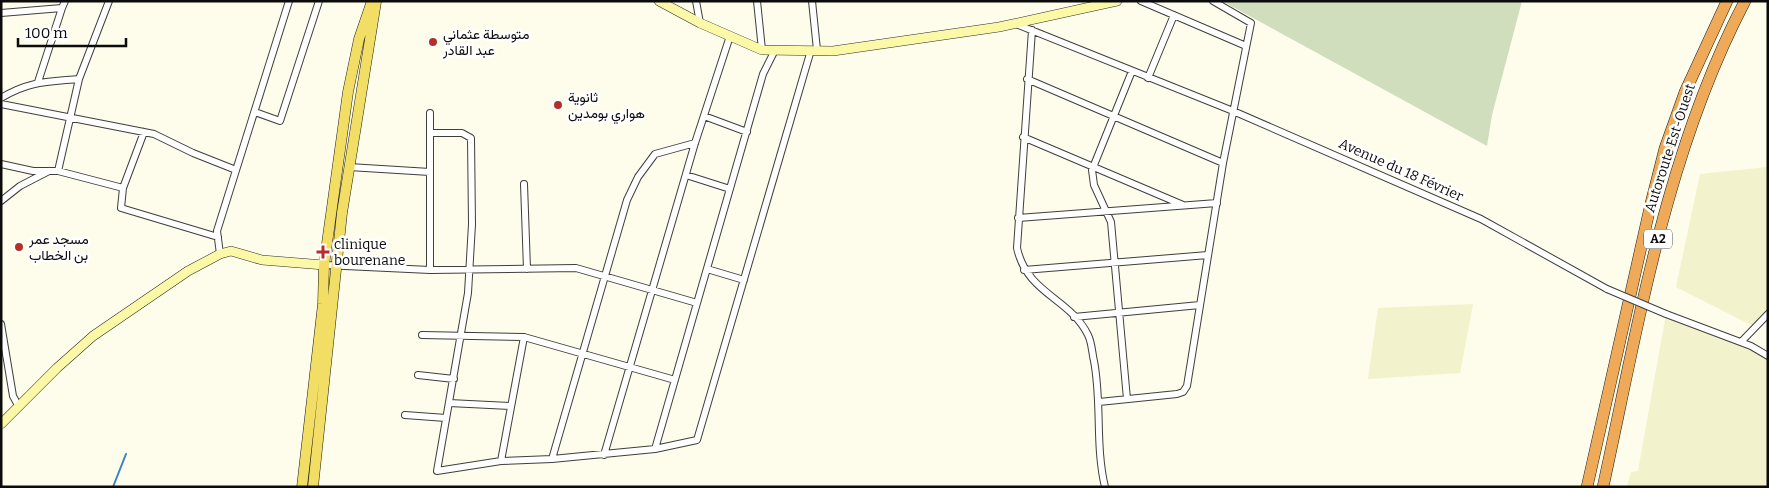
<svg xmlns="http://www.w3.org/2000/svg" width="1769" height="488" font-family="Bitter,Vazirmatn,serif">
<style>
.farmland{fill:#f2f2cc}
.cemetery{fill:#d0debd}
.lines{fill:none;stroke-linecap:round;stroke-linejoin:round}
.stream{stroke:#3b83c7;stroke-width:2}
.street-casing{stroke:#3e3e3e;stroke-width:8}
.secondary-casing{stroke:#2d2d2d;stroke-width:10}
.primary-casing{stroke:#1c1c1c;stroke-width:11}
.highway-casing{stroke:#1c1c1c;stroke-width:12}
.street{stroke:#fff;stroke-width:6}
.secondary{stroke:#fbf9a8;stroke-width:9}
.primary{stroke:#f2dd65;stroke-width:10}
.highway{stroke:#eeaa58;stroke-width:11}
.street-bridge-casing{stroke:#3e3e3e;stroke-width:8;stroke-linecap:butt}
.street-bridge{stroke:#fff;stroke-width:6}
.poi-dot{fill:#b42f2a;stroke:#fff;stroke-width:2}
.labels{text-anchor:middle;dominant-baseline:central;stroke-width:5;stroke-linejoin:round;paint-order:stroke}
.shield{fill:#fff;stroke:#545454;stroke-width:1}
.shield-label{font-size:12px;font-weight:bold;fill:#0b0b0b}
.poi-label{font-size:14px;fill:#0b0b0b;stroke:#fff;text-anchor:start}
.street-label{font-size:14px;fill:#0b0b0b;stroke:#fff}
</style>
<rect width="100%" height="100%" fill="#fefcea"/>
<path class="farmland" d="M1768,167v149l-13,11 -79,-40 24,-113z
M1473,304l-13,69 -92,6 10,-71z
M1666,314l85,32 17,10v131h-141l4,-15 7,-1z"/>
<path class="cemetery" d="M1222,1h300l-30,114 -5,31z"/>
<g class="lines">
<path class="stream" d="M113,487l13,-33"/>
<g class="street-casing">
<path id="street" d="M696,1l4,22
M757,1l5,49
M812,1l5,49
M1141,1l105,45
M1,13l61,-5 3,-7
M1016,24l217,87 248,108 126,70
M1032,30l-15,218c10,46 53,50 71,87 4,8 4,18 6,26 8,42 1,84 11,126
M1148,78l26,-63
M1027,79l196,84
M38,82l24,-74
M1,98c28,-17 46,-16 78,-19
M1,104l153,30 39,19 43,17
M255,112l25,9 39,-120
M704,116l43,16
M144,132l-21,56 -2,20 97,29
M430,133h32l9,5 1,86 -4,69 -31,178 64,-10 51,-2
M1023,137l160,68
M695,143l-40,11 -17,23 -11,23 -75,259 103,-10 108,-375 12,-24
M1,164l32,7h25l65,17
M349,167l81,5
M58,171l21,-92 30,-78
M686,175l44,14
M524,184l3,85
M1,201l19,-15 29,-15
M1018,218l199,-15
M220,254l-3,-23 72,-230
M324,265l106,5 146,-2 121,35
M707,269l37,11
M430,270v-157
M1024,270l184,-15
M1666,314l85,32 17,10
M1074,317l126,-12
M1,324l12,72 6,11
M422,335l102,2 151,43
M1741,342l27,-28
M418,375l36,4
M1127,399l-16,-177 -17,-37 -2,-15 40,-99
M1099,402l78,-8 6,-2 4,-6 36,-223 28,-140 -38,-22
M449,403l62,3
M405,415l41,3
M655,449l42,-9 114,-390
M604,455l91,-312 35,-107
M501,461l23,-124"/>
</g>
<g class="secondary-casing">
<path id="secondary" d="M659,1l41,22 62,27 71,1 166,-24 118,-26
M1,424l56,-56 36,-32 95,-65 32,-17 11,-3 31,9 62,5"/>
</g>
<g class="primary-casing">
<path id="primary" d="M302,487l21,-183 1,-39 24,-173 11,-53 13,-38
M313,487l29,-274 34,-211"/>
</g>
<g class="highway-casing">
<path id="highway" d="M1587,487l64,-284 14,-55 20,-56 42,-91
M1603,487c36,-165 63,-335 142,-486"/>
</g>
<use href="#street" class="street"/>
<use href="#secondary" class="secondary"/>
<use href="#primary" class="primary"/>
<use href="#highway" class="highway"/>
<g class="street-bridge-casing">
<path id="street-bridge" d="M1607,289l59,25"/>
</g>
<use href="#street-bridge" class="street-bridge"/>
</g>
<g class="poi-dot">
<circle cx="433" cy="42" r="5"/>
<circle cx="558" cy="105" r="5"/>
<circle cx="19" cy="247" r="5"/>
<path d="M320.5 244.5h5v5h5v5h-5v5h-5v-5h-5v-5h5z"/>
</g>
<g class="labels">
<rect class="shield" x="1644" y="229.5" width="28" height="19" rx="4"/>
<g class="shield-label">
<text x="1658" y="239">A2</text>
</g>
<g class="poi-label">
<text x="443" y="34">متوسطة عثماني<tspan x="443" dy="16">عبد القادر</tspan></text>
<text x="568" y="97">ثانوية<tspan x="568" dy="16">هواري بومدين</tspan></text>
<text x="29" y="239">مسجد عمر<tspan x="29" dy="16">بن الخطاب</tspan></text>
<text x="334" y="244">clinique<tspan x="334" dy="16">bourenane</tspan></text>
</g>
<g class="street-label">
<text transform="translate(1670 148) rotate(-72)">Autoroute Est-Ouest</text>
<text transform="translate(1401 170) rotate(24)">Avenue du 18 Février</text>
</g>
</g>
<rect width="1769" height="488" fill="none" stroke="#0b0b0b" stroke-width="5"/>
<path d="M18 38v8h108v-8" fill="none" stroke="#0b0b0b" stroke-width="2.5"/>
<text x="25" y="38" font-size="15" fill="#0b0b0b" stroke="#ffffff" stroke-width="4" paint-order="stroke">100 m</text>
</svg>
